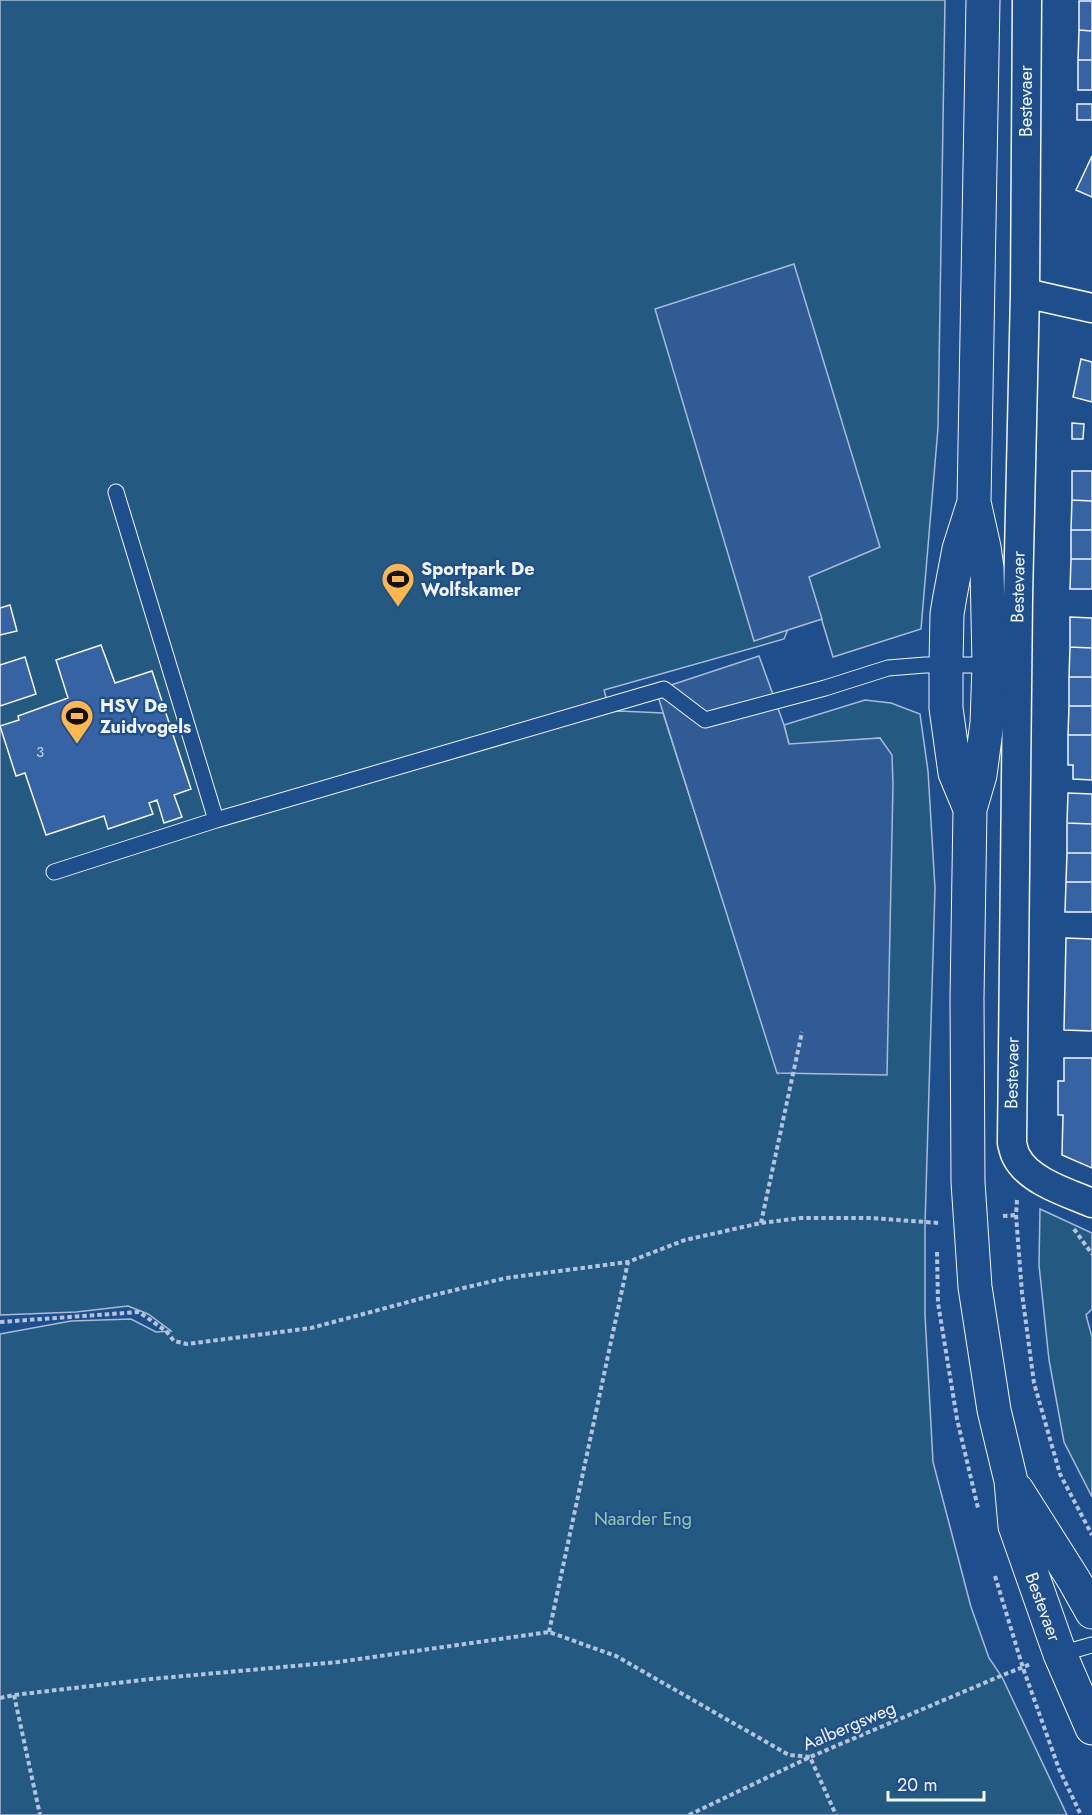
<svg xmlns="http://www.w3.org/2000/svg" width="1092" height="1815" font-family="Jost,sans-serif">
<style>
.green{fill:#245a82;stroke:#a8bbd7;stroke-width:1.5}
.parking{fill:#305b95;stroke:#a8bbd7;stroke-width:1.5}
.building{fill:#3563a3;stroke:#f2f6ff;stroke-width:1.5}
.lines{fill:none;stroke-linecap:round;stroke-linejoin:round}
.service-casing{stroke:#f2f6ff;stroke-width:17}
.minor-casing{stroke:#f2f6ff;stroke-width:31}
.secondary-casing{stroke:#f2f6ff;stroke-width:35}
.path{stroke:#b3c4dc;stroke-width:4;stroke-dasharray:4.5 3;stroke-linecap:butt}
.service{stroke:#1f4e8c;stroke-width:15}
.minor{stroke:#1f4e8c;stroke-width:28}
.secondary{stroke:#1f4e8c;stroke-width:33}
.labels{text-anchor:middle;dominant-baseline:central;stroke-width:4.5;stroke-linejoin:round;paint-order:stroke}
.number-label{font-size:15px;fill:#c3d1e8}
.street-label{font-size:18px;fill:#f2f6ff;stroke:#1f4e8c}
.poi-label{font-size:18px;font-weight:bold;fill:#f2f6ff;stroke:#1f4e8c;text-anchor:start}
.park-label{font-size:18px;fill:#97c8a6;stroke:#1f4e8c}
</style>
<rect width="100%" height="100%" fill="#1f4e8c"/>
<path class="green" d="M0,0h945l-7,428 -17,201 -88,28 -24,-79 -25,61 -180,51 6,22 9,-1 44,2 115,360 102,-335 -91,7 -5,-20 81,-25 26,3 29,11 8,57 7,117 -10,337v90l8,147 38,145 18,51 13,19 65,138h-1067v-481l71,-13 60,-2 25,13 15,-1 -23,-17 -20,-8 -52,6 -76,3z
M1040,1209l52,24v76l-6,6 6,22v160l-28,-55 -15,-82 -10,-95z"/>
<path class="parking" d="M794,264l86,283 -71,30 13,42 -68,22 -99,-332z
M759,656l25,69 5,19 91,-6 12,17 1,29 -6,291 -110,-2 -121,-383z"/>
<path class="building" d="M1079,1h13v30l-13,-1z
M1079,30l13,1v29h-14z
M1078,60h14v30h-14z
M1077,104h15v16h-15z
M1092,156v41l-16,-7z
M1081,359l11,3v40l-19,-5z
M1072,423l12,1 -1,15h-11z
M1072,471h20v30l-20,-1z
M1072,500l20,1v29h-21z
M1071,530h21v29h-21z
M1071,559h21v30h-22z
M10,605l7,26 -17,4v-27z
M1070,617l22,1v30l-22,-1z
M101,645l14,38 37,-12 39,118 -17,6 8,22 -18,6 -7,-23 -8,3 4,11 -45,15 -4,-13 -58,19 -21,-62 -9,3 -16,-50 19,-6 -1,-4 50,-18 -12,-38z
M1070,647l22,1v29h-23z
M25,657l11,37 -36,12v-41z
M1069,677h23v29h-23z
M1069,706h23v29h-24z
M1068,735h24v45l-19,-1v-14h-5z
M1068,793l24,1v30l-25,-1z
M1067,823l25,1v29h-25z
M1067,853h25v29h-26z
M1066,882h26v30h-27z
M1066,938l26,1v92l-28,-1z
M1064,1058h28v110l-30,-13 1,-40h-5v-34h6z"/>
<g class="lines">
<g class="service-casing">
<path id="service" d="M116,492l100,328 448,-131 41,31 120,-32 63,-20 37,-3h64
M54,872l162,-52
M1060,1654l32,-9"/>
</g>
<g class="minor-casing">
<path id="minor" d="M1027,0l-2,293 -7,305 -6,545c1,4 2,9 4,13 12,25 52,37 76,47
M1025,293l67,15"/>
</g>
<g class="secondary-casing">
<path id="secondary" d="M983,0l-9,502 10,45 3,21 2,97 -2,58 -7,52 -10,34 -3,189 1,184 7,105 19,123 17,71 4,45 45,128 32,74
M970,809l-15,-36 -9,-65v-43l1,-51 3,-18 9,-47 15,-47
M1017,1490l57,90 18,32"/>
</g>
<path class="path" d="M1017,1200l-1,15 6,78 12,90 26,91 32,61
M1003,1216l13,-1
M761,1223l41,-191
M1074,1229l18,25
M937,1252l1,51 19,116 21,89
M0,1322l139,-10 27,19 8,10 13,3 124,-16 127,-34 68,-16 122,-16 57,-22 76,-17 40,-5h70l68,5
M995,1576l28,92 36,101 22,46
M549,1632l79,-370
M14,1695l26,120
M0,1698l14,-3 137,-16 187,-17 211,-30 67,24 173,99 21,2 26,58
M689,1815l121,-58 193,-82 28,-11"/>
<use href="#service" class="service"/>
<use href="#minor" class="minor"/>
<use href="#secondary" class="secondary"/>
</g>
<defs>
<g id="stadium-pin" transform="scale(1.725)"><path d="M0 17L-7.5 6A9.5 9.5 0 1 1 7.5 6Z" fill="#ffb74d" stroke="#1f4e8c"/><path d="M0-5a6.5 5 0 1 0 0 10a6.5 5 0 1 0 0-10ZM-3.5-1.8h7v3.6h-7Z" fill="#111"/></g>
</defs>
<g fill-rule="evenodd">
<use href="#stadium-pin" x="398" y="579"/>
<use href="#stadium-pin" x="77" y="716"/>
</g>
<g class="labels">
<g class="number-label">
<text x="40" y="752">3</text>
</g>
<g class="street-label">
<text transform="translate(1026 101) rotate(-90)">Bestevaer</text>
<text transform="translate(1018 587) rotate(-89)">Bestevaer</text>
<text transform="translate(1012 1073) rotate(-89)">Bestevaer</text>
<text transform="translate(1043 1607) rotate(70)">Bestevaer</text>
<text transform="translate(849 1726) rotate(-23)">Aalbergsweg</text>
</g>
<g class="poi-label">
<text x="421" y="569">Sportpark De<tspan x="421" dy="21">Wolfskamer</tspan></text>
<text x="100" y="706">HSV De<tspan x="100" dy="21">Zuidvogels</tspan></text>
</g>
<g class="park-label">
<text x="643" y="1519">Naarder Eng</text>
</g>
</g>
<path d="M888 1791v9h96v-9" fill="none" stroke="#f2f6ff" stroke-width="3"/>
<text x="897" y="1791" font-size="18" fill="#f2f6ff" stroke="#1f4e8c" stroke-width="4.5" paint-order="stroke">20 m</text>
</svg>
